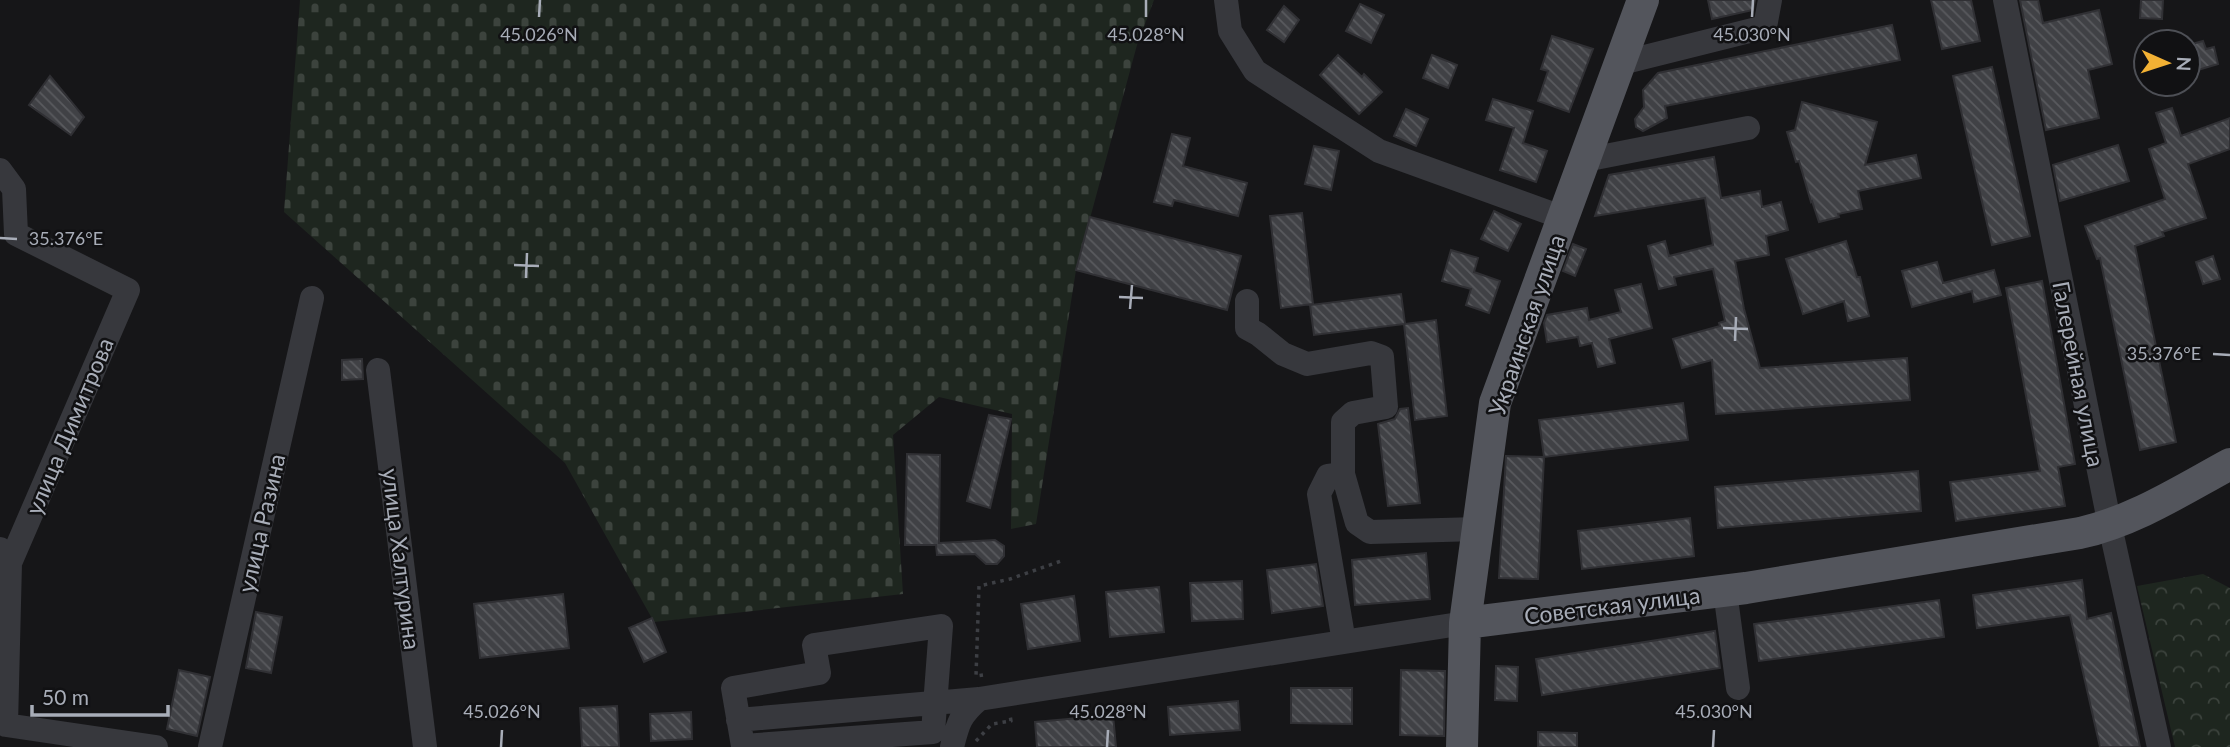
<svg xmlns="http://www.w3.org/2000/svg" width="2230" height="747" font-family="Lato,sans-serif">
<style>
.forest{fill:url(#forest-crowns)}
.cemetery{fill:url(#cemetery-stones)}
.building{fill:url(#building-back-hatch);stroke:#303034;stroke-width:2}
.lines{fill:none;stroke-linecap:round;stroke-linejoin:round}
.path{stroke:#3d3f44;stroke-width:3.5;stroke-dasharray:3.5 5;stroke-linecap:butt}
.minor{stroke:#37383d;stroke-width:24}
.major{stroke:#53555c;stroke-width:32}
.ticks{fill:none;stroke:#a8adb8;stroke-width:2.5}
.labels{text-anchor:middle;dominant-baseline:central;stroke-width:5;stroke-linejoin:round;paint-order:stroke}
.street-label{font-size:23px;fill:#a8adb8;stroke:#111113}
.ticks-label{font-size:18px;text-anchor:middle;fill:#a8adb8;stroke:#111113;stroke-width:5;stroke-linejoin:round;paint-order:stroke}
</style>
<defs>
<pattern id="forest-crowns" width="20" height="18" patternUnits="userSpaceOnUse" patternTransform="scale(1.75)"><rect width="20" height="18" fill="#1e261f"/><path d="M2 6a3 3 0 1 1 6 0M12 15a3 3 0 1 1 6 0" fill="none" stroke="#3c433d"/></pattern>
<pattern id="cemetery-stones" width="16" height="16" patternUnits="userSpaceOnUse" patternTransform="scale(1.75)"><rect width="16" height="16" fill="#1e261f"/><path d="M2 7V4a2 2 0 0 1 4 0v3zM10 15v-3a2 2 0 0 1 4 0v3z" fill="#3c433d"/></pattern>
<pattern id="building-back-hatch" width="6" height="6" patternUnits="userSpaceOnUse" patternTransform="scale(1.75)"><rect width="6" height="6" fill="#404145"/><path d="M-1 5l2 2M0 0l6 6M5-1l2 2" fill="none" stroke="#595a5e"/></pattern>
</defs>
<rect width="100%" height="100%" fill="#161618"/>
<path class="forest" d="M2203,574l27,14v159h-55l-38,-161z"/>
<path class="cemetery" d="M300,0h854l-17,45 -61,225 -40,254 -25,5 1,-115 -73,-17 -46,38 10,159 -249,28 -89,-159 -281,-251z"/>
<path class="building" d="M1708,0h47l-2,10 -41,9z
M1931,0h40l9,41 -38,8z
M2020,0h18l5,23 56,-13 13,54 -24,6 11,48 -53,12z
M2141,0h22l-1,19 -22,-1z
M1360,4l24,11 -13,28 -25,-12z
M1284,6l15,14 -15,22 -17,-12z
M1892,25l8,35 -235,46 2,12 -24,13 -7,-4 -1,-8 9,-12 -1,-17 15,-17z
M1552,36l41,13 -24,63 -31,-11 10,-30 -7,-2z
M2203,41l3,8 8,-2 4,17 -30,9v-28z
M1338,55l24,22 2,-3 18,18 -23,22 -39,-39z
M1432,55l25,10 -9,23 -25,-10z
M1992,67l38,169 -38,9 -39,-169z
M50,76l34,41 -13,18 -42,-30z
M1493,99l40,12 -10,32 24,8 -11,31 -36,-12 14,-42 -28,-8z
M1802,102l75,20 -12,43 51,-10 5,23 -63,13 4,18 -24,5 1,3 -20,5 -7,-21 -1,1 -12,-41 -3,1 -9,-30 8,-2z
M2172,108l9,28 49,-18v31l-42,15 18,54 -44,14 2,4 -29,10 41,196 -36,8 -40,-192 -3,1 -12,-33 80,-27 -16,-50 17,-6 -10,-30z
M1406,109l22,10 -12,27 -22,-10z
M1172,134l18,4 -7,28 64,17 -9,33 -64,-16 -2,6 -18,-4z
M2118,145l11,36 -69,20 -7,-36z
M1314,146l25,5 -8,39 -26,-6z
M1714,157l7,41 39,-7 2,16 19,-5 7,28 -22,6 3,19 -34,6 9,48 16,59 147,-10 3,42 -194,14 -4,-54 -30,8 -9,-29 47,-13 -1,-3 6,-2 -12,-52 -39,8 2,8 -17,4 -11,-43 17,-5 4,15 44,-11 -8,-47 -110,18 14,-41z
M1494,211l27,13 -13,27 -27,-12z
M1302,213l11,91 -32,4 -11,-92z
M1090,217l151,39 -14,54 -151,-40z
M1846,241l11,36h3l9,39 -21,5 -4,-20 -41,13 -17,-55z
M1573,244l13,5 -11,27 -12,-5z
M1451,250l27,8 -4,14 26,9 -11,32 -23,-8 5,-16 -29,-8z
M2213,256l7,23 -17,5 -7,-22z
M1937,262l6,21 51,-13 7,25 -27,7 -2,-11 -60,16 -10,-36z
M2042,281l33,183 -17,3 7,39 -109,15 -6,-39 90,-11 -34,-183z
M1641,284l11,44 -43,11 6,24 -17,4 -6,-24 -12,3 -2,-9 -31,5 -3,-19 3,-8 40,-7 2,12 32,-8 -6,-22z
M1401,294l4,30 31,-4 11,96 -32,4 -11,-96 -90,11 -4,-30z
M362,359l1,20 -21,1v-20z
M1683,403l5,37 -144,17 -5,-37z
M1408,408l12,95 -32,3 -10,-82 17,-5 5,-10z
M989,415l22,4 -21,89 -23,-7z
M907,454l33,1 -1,88 56,-3 9,6v10l-7,8h-11l-11,-10 -38,1 -1,-10h-31z
M1506,456l38,1 -6,122 -39,-1z
M1918,471l3,40 -203,17 -3,-41z
M1690,518l4,38 -112,13 -4,-38z
M1426,553l4,46 -75,6 -3,-45z
M1316,564l7,42 -51,7 -5,-43z
M2082,580l5,39 24,-6 29,134h-40l-30,-132 -93,13 -4,-33z
M1242,581l1,38 -51,2 -2,-38z
M1159,587l5,45 -54,5 -4,-45z
M563,594l6,54 -89,10 -6,-54z
M1074,596l6,45 -52,8 -7,-45z
M1939,600l5,37 -185,24 -5,-37z
M256,612l26,5 -11,56 -25,-5z
M652,618l14,34 -22,10 -15,-34z
M1715,631l5,37 -178,27 -6,-36z
M1496,666l22,1 -1,34 -22,-1z
M179,670l31,7 -13,59 -30,-7z
M1401,670l44,1 -1,65 -44,-1z
M1291,688h61v36l-61,-1z
M1238,701l2,29 -70,5 -2,-28z
M617,706l2,41h-37l-2,-39z
M691,712l1,27 -41,2 -1,-27z
M1113,715l3,32h-79l-2,-25z
M1538,732l39,1v14h-39z"/>
<g class="lines">
<path class="path" d="M983,675l-7,1 3,-90 31,-7 51,-18
M976,741l16,-17 19,-3 -1,-6"/>
<path class="minor" d="M1226,0l4,31 25,40 124,80 185,67
M2005,0l105,526 49,221
M1621,63l144,-36 5,-27
M1585,160l163,-32
M0,170l14,19 2,45 112,56 -118,273
M1247,301v27l11,6 25,20 24,10 64,-11 11,4 4,50 -33,6 -10,9v52
M378,370l47,377
M0,549l10,14 -4,162 150,22
M1725,591l13,97
M941,626l-8,106 -190,14 -10,-58 86,-15 -5,-28z
M1344,642l-25,-148 9,-18 15,-2 14,49 13,9 108,-3
M738,720l241,-21 486,-76
M210,747l102,-449
M952,747c6,-24 8,-32 27,-48"/>
<path class="major" d="M1465,623l281,-35 334,-55c54,-12 102,-43 150,-69
M1462,747l3,-124 30,-220 148,-403"/>
</g>
<path class="ticks" d="M539,17l1,-17M1146,17v-17M1752,17l1,-17M0,238l17,1M514,265l25,1M526,278l1,-25M1119,297l24,1M1130,309l2,-24M1723,328l25,1M1735,341l1,-24M2213,354l17,1M501,747l1,-17M1107,747l1,-17M1713,747l1,-17"/>
<g class="labels">
<g class="street-label">
<text transform="translate(1526 325) rotate(-71)">Украинская улица</text>
<text transform="translate(2079 374) rotate(79)">Галерейная улица</text>
<text transform="translate(69 426) rotate(-67)">улица Димитрова</text>
<text transform="translate(261 523) rotate(-77)">улица Разина</text>
<text transform="translate(402 559) rotate(83)">улица Халтурина</text>
<text transform="translate(1612 605) rotate(-7)">Советская улица</text>
</g>
</g>
<g class="ticks-label">
<text x="539" y="41">45.026°N</text>
<text x="1146" y="41">45.028°N</text>
<text x="1752" y="41">45.030°N</text>
<text x="66" y="245">35.376°E</text>
<text x="2164" y="360">35.376°E</text>
<text x="502" y="718">45.026°N</text>
<text x="1108" y="718">45.028°N</text>
<text x="1714" y="718">45.030°N</text>
</g>
<g transform="translate(2167 63) rotate(93)"><circle r="33" fill="#111113" stroke="#4d4f55" stroke-width="2"/>
<path d="M0-5L12 26L0 18L-12 26Z" fill="#f2b134"/>
<text y="-10" font-size="19" font-weight="bold" text-anchor="middle" fill="#a8adb8">N</text>
</g>
<path d="M32 705v10h136v-10" fill="none" stroke="#a8adb8" stroke-width="3.5"/>
<text x="42" y="705" font-size="21" fill="#a8adb8" stroke="#111113" stroke-width="5" paint-order="stroke">50 m</text>
</svg>
